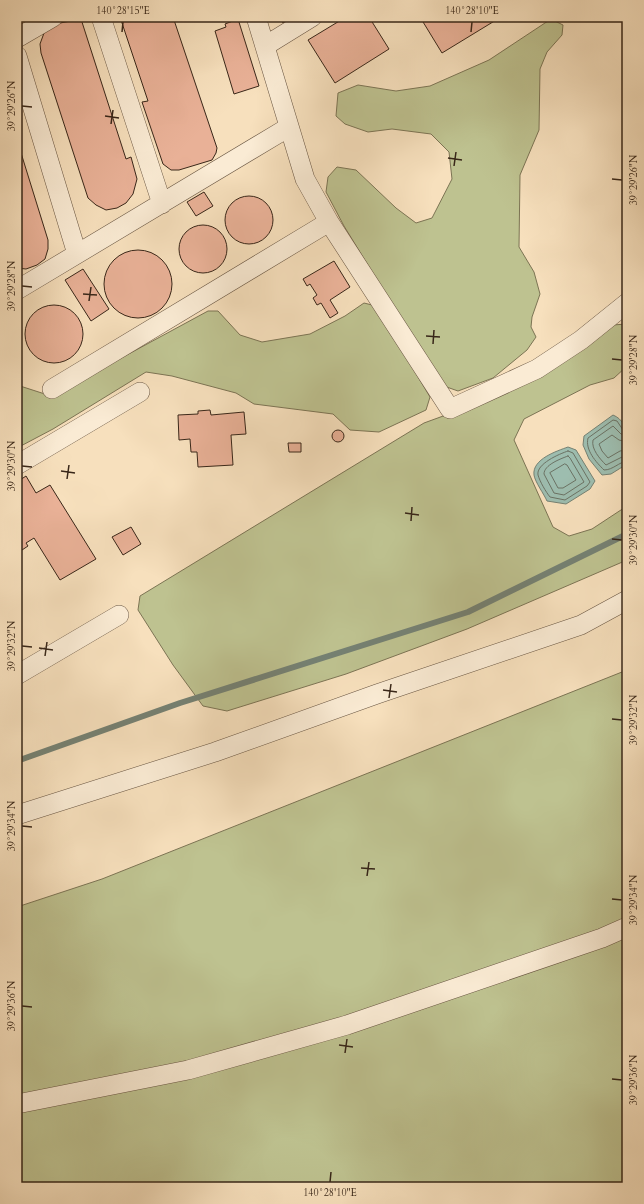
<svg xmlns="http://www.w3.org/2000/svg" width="644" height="1204" font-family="Cardo,serif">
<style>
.green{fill:#bec290;stroke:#7c7454}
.water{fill:#9dbdaf;stroke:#758173}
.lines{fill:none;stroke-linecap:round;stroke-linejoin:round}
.shore{stroke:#6b7264;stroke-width:1}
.stream{stroke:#758173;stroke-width:6}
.building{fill:#e9b197;stroke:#392719}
.minor-casing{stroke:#685542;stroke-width:20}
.minor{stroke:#faebd4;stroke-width:19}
.ticks{fill:none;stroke:#392719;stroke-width:1.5}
.neatline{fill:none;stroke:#392719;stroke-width:1.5}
.ticks-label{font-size:10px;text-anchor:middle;fill:#392719}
</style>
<rect width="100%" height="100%" fill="#f7e0bd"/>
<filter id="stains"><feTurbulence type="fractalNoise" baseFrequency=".005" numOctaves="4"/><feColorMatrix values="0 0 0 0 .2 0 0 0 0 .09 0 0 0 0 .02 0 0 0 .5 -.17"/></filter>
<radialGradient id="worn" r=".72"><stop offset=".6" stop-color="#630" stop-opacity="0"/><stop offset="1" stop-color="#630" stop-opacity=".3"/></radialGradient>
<path class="green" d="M551,19l12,6 -1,10 -15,17 -7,17 -1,61 -19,45 -1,72 15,25 6,22 -8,23 -1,10 5,10 -9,13 -34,28 -35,13 -17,-6 -97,-159 -18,-34 2,-15 9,-10 19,3 40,38 20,15 16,-5 20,-39 -3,-27 -18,-18 -39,-5 -24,3 -23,-8 -9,-8 2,-23 20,-8 38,6 34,-5 59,-26z
M364,303l12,3 54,91 -4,13 -47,22 -29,-2 -17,-16 -79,-10 -18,-11 -64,-17 -26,-4 -93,57 -36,19v-63l34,11 157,-85h10l22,24 22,7 48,-8 35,-18z
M626,324l1,1v41l-13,12 -24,7 -66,34 -10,21 39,87 16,9 23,-7 35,-23v54l-160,69 -121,45 -119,37 -24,-5 -30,-41 -35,-55 2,-14 284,-173 63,-23 126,-75z
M627,670v517h-610v-280l85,-28z"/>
<path class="water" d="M613,415c19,8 14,32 14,49l-16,10 -9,1 -13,-16 -6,-14 1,-9z
M568,447l8,3 19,31 -5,8 -24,15 -19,-3c-3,-7 -12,-19 -13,-26 -2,-16 23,-24 34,-28z"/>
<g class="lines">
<path class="shore" d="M627,431l-4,-1 -6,-9 -4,-1 -25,18c-3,12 8,24 16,32 9,0 15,-8 23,-9
M627,436l-6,-2 -8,-8 -20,14c-2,9 7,19 13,25l16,-8 5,-1
M627,442l-8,-2 -7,-5 -13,9 3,7 6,7 12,-7 7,-1
M568,451l5,2 17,29 -3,4 -22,14 -15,-3c-4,-5 -10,-15 -12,-22 -2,-11 21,-21 30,-24z
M568,456l2,2 14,24 -20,13 -10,-2 -10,-19c0,-9 16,-15 24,-18z
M565,464l2,1 9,15 -13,8h-5l-8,-15z"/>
<path class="stream" d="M17,761l163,-58 288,-91 159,-78"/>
</g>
<path class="building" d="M120,17h53l44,131 -1,5 -4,7 -33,10h-8l-8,-6 -21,-62 6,-1z
M280,17h14l-11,6z
M346,17h23l20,32 -54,34 -27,-43z
M420,17h81l-59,36z
M81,19l45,140 5,-2 6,22 -4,15 -7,9 -9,5 -11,2 -10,-5 -8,-7 -47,-145 -1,-9 4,-11 11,-9z
M238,19l21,67 -25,8 -19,-63 11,-4 -1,-3z
M17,140l31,100v9l-3,10 -8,6 -11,4 -9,-1z
M204,192l9,14 -17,10 -9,-14z
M225 220a24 24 0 1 1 48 0a24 24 0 1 1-48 0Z
M179 249a24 24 0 1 1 48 0a24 24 0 1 1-48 0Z
M104 284a34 34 0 1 1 68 0a34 34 0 1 1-68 0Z
M334,261l16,26 -20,13 8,13 -8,5 -9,-15 -4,2 -4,-7 4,-3 -7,-11 -3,2 -4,-7z
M83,269l26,40 -18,12 -26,-41z
M25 334a29 29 0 1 1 58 0a29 29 0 1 1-58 0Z
M210,410l1,5 33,-3 2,22 -15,1 2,30 -35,2 -1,-15h-6l-1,-13 -11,1 -1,-25 20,-1v-3z
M332 436a6 6 0 1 1 12 0a6 6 0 1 1-12 0Z
M288,443h13v9h-12z
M26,476l10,17 14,-8 46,74 -36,21 -26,-42 -8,5 2,3 -6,4 -3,-4 -2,1v-65z
M131,527l10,17 -18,11 -11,-18z"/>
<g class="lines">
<g class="minor-casing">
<path id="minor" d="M101,17l61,187
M256,17l49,162 24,43 121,187 87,-40 44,-29 46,-37
M17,38l36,-21
M265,46l47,-29
M17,56l60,198
M17,290l272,-163
M52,389l277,-167
M17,465l123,-73
M17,675l102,-60
M17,815l198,-63 162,-58 204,-69 46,-25
M17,1104l171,-34 159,-45 255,-87 25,-11"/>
</g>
<use href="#minor" class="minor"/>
</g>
<path class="ticks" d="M122,32l1,-10M471,32l1,-10M22,106l10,1M105,116l14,2M111,124l2,-14M448,158l14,2M454,166l2,-14M612,179l10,1M22,286l10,1M83,294l14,1M89,301l2,-14M426,336l14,1M433,344l1,-14M612,359l10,1M22,466l10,1M61,471l14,2M67,479l2,-14M405,513l14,2M411,521l1,-14M612,539l10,1M22,646l10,1M39,648l14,2M45,656l2,-14M383,690l14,2M389,698l2,-14M612,719l10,1M22,826l10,1M361,868l14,1M367,876l2,-14M612,899l10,1M22,1006l10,1M339,1045l14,2M345,1053l2,-14M612,1079l10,1M330,1182l1,-10"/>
<rect width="644" height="1204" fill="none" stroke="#f7e0bd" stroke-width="44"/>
<rect x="22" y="22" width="600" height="1160" class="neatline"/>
<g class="ticks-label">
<text x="123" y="14">140°28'15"E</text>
<text x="472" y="14">140°28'10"E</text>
<text transform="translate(11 106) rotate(-90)" y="4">39°29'26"N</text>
<text transform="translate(633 180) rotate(-90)" y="4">39°29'26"N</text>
<text transform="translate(11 286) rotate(-90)" y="4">39°29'28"N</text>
<text transform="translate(633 360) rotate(-90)" y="4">39°29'28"N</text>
<text transform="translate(11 466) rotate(-90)" y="4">39°29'30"N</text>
<text transform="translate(633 540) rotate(-90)" y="4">39°29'30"N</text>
<text transform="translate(11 646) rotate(-90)" y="4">39°29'32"N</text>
<text transform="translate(633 720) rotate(-90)" y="4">39°29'32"N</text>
<text transform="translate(11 826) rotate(-90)" y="4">39°29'34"N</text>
<text transform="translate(633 900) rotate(-90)" y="4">39°29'34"N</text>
<text transform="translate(11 1006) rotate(-90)" y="4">39°29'36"N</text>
<text transform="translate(633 1080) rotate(-90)" y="4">39°29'36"N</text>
<text x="330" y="1196">140°28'10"E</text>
</g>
<rect width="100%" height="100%" filter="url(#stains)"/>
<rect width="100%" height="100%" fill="url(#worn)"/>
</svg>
